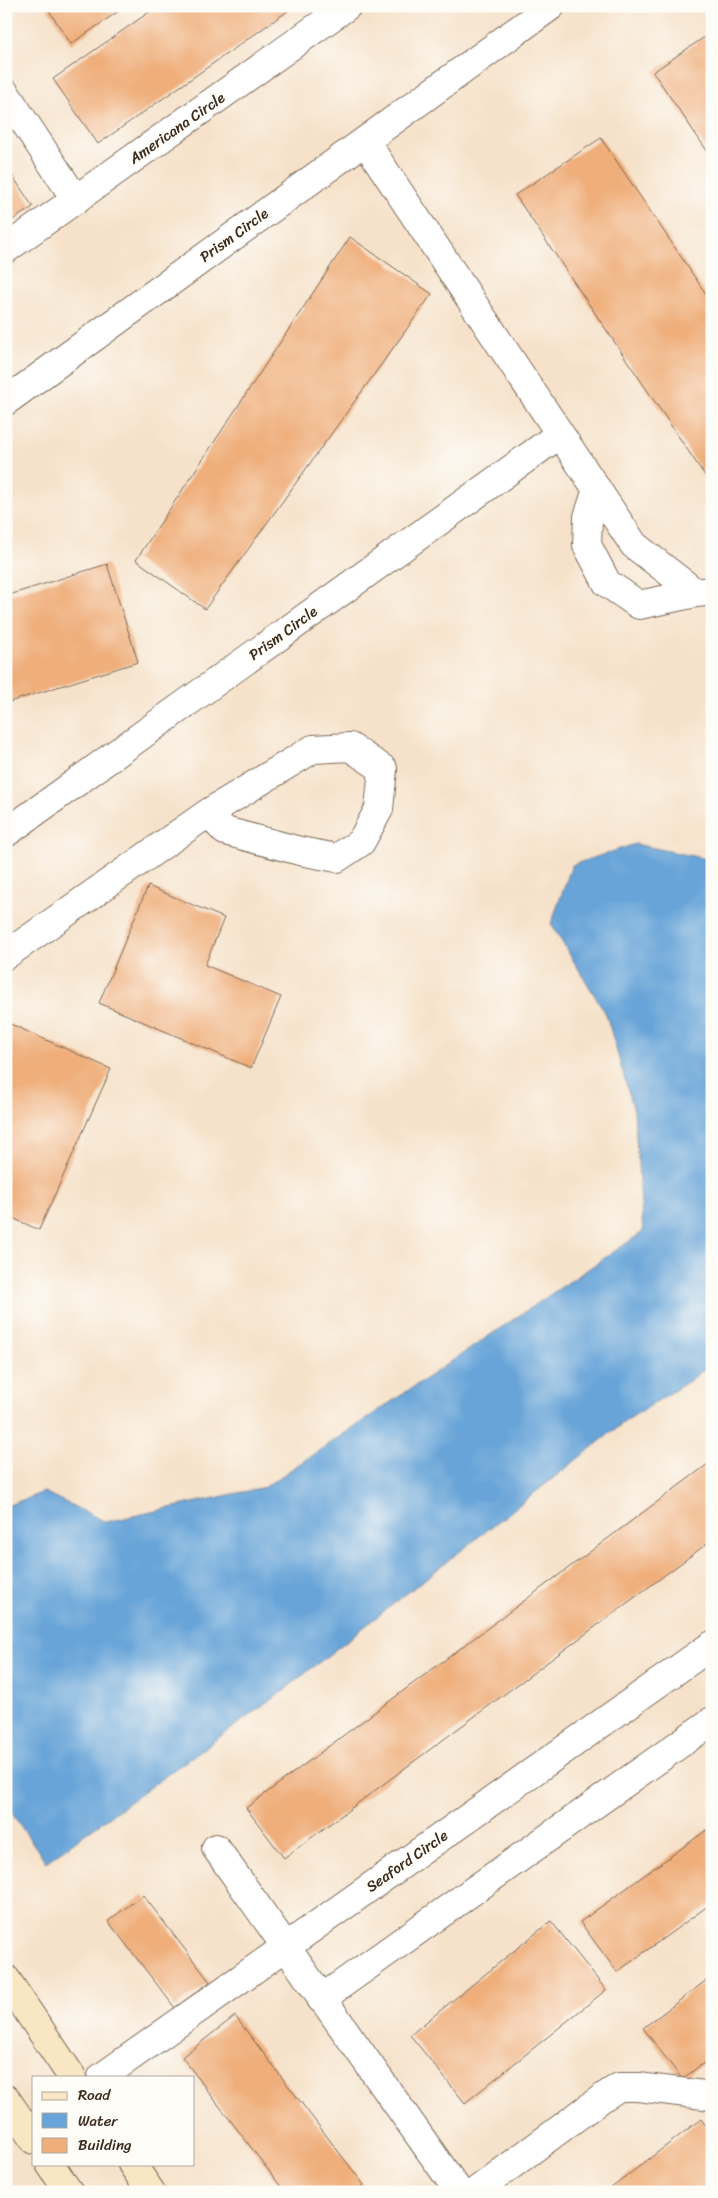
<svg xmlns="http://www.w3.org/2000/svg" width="718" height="2198" font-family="Sriracha,sans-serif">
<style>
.water{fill:#67a4d8;stroke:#51677b}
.building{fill:#efae7a}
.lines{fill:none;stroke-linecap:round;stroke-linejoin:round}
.street-casing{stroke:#7c6a5a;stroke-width:30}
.secondary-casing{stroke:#7c6a5a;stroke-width:30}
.street{stroke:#fff;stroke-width:28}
.secondary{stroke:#f9e7c3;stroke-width:28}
.labels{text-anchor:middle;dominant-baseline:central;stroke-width:4.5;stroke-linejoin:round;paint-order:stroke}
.street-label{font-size:15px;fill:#3b2a1e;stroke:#fdfcf7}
</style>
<rect width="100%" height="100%" fill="#fdfcf7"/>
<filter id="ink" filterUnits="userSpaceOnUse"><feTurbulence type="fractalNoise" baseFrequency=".02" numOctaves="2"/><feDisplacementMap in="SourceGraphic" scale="10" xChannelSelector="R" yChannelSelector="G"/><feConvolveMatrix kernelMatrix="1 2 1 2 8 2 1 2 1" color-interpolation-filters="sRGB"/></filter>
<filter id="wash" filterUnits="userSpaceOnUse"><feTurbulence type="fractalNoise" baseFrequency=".0096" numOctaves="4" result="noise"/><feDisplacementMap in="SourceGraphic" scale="20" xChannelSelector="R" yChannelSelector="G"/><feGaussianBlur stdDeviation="1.12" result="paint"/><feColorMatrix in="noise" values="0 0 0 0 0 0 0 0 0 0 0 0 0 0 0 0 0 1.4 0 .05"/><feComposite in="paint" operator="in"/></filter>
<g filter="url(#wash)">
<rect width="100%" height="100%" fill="#f6e2ca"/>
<path class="water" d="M635,844l77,16v502l-21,18 -64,40 -348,274 -233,168 -40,-57v-299l38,-14 62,30 159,-35 378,-255 -9,-121 -28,-97 -55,-90 21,-59z"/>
<g id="blocks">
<path class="building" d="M46,6h80l-55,38z
M158,6h137l-197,138 -45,-65z
M712,32v126l-59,-86z
M601,138l111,165v183l-197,-291z
M6,166l27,41 -27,17z
M350,237l82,57 -227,315 -69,-49z
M107,564l31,98 -132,41v-107z
M148,886l76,32 -19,47 76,32 -30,71 -152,-65z
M6,1022l105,47 -72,161 -33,-15z
M712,1461v79l-428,318 -38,-50z
M712,1826v77l-95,69 -37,-50z
M143,1895l67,87 -35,26 -67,-87z
M551,1921l55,69 -141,113 -55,-68z
M712,1976v81l-30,22 -39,-51z
M235,2016l129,169 -9,7h-70l-103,-135z
M701,2119l11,15v58h-106z"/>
</g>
</g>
<g filter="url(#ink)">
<use href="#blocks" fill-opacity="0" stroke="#7c6a5a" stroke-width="1"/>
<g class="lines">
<g class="street-casing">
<path id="street" d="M6,94l70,106
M365,141l195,293
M6,249l341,-243
M6,401l545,-395
M597,489l-9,28 -1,28 20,38 32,22 57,-12
M6,833l554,-399 74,111 62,48 16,-2
M6,955l202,-142 105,-64 37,-2 33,22 -4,40 -18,33 -24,16 -37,-7 -75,-20 -17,-18
M216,1848l243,344
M321,1999l391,-278
M102,2077l610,-432
M475,2192l127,-94 17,-11h19l74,9"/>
</g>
<g class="secondary-casing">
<path id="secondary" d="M6,1979l66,98
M6,2099l28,41
M50,2164l19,28
M132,2164l19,28"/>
</g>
<use href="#street" class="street"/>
<use href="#secondary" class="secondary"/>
</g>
</g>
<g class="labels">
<g class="street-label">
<text transform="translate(177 128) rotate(-35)">Americana Circle</text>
<text transform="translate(234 235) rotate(-36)">Prism Circle</text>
<text transform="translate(283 633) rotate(-36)">Prism Circle</text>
<text transform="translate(407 1861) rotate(-35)">Seaford Circle</text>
</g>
</g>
<rect width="718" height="2198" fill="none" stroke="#fdfcf7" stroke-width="25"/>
<rect x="32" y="2076" width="162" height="90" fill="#fdfcf7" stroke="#afa8a0"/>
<rect x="42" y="2092" width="25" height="8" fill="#f9e7c3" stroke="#afa8a0"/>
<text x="78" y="2100" font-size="15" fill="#3b2a1e">Road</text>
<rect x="42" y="2113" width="25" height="15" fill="#67a4d8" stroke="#afa8a0"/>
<text x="78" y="2126" font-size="15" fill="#3b2a1e">Water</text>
<rect x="42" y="2138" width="25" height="15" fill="#efae7a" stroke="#afa8a0"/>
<text x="78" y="2150" font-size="15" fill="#3b2a1e">Building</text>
</svg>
